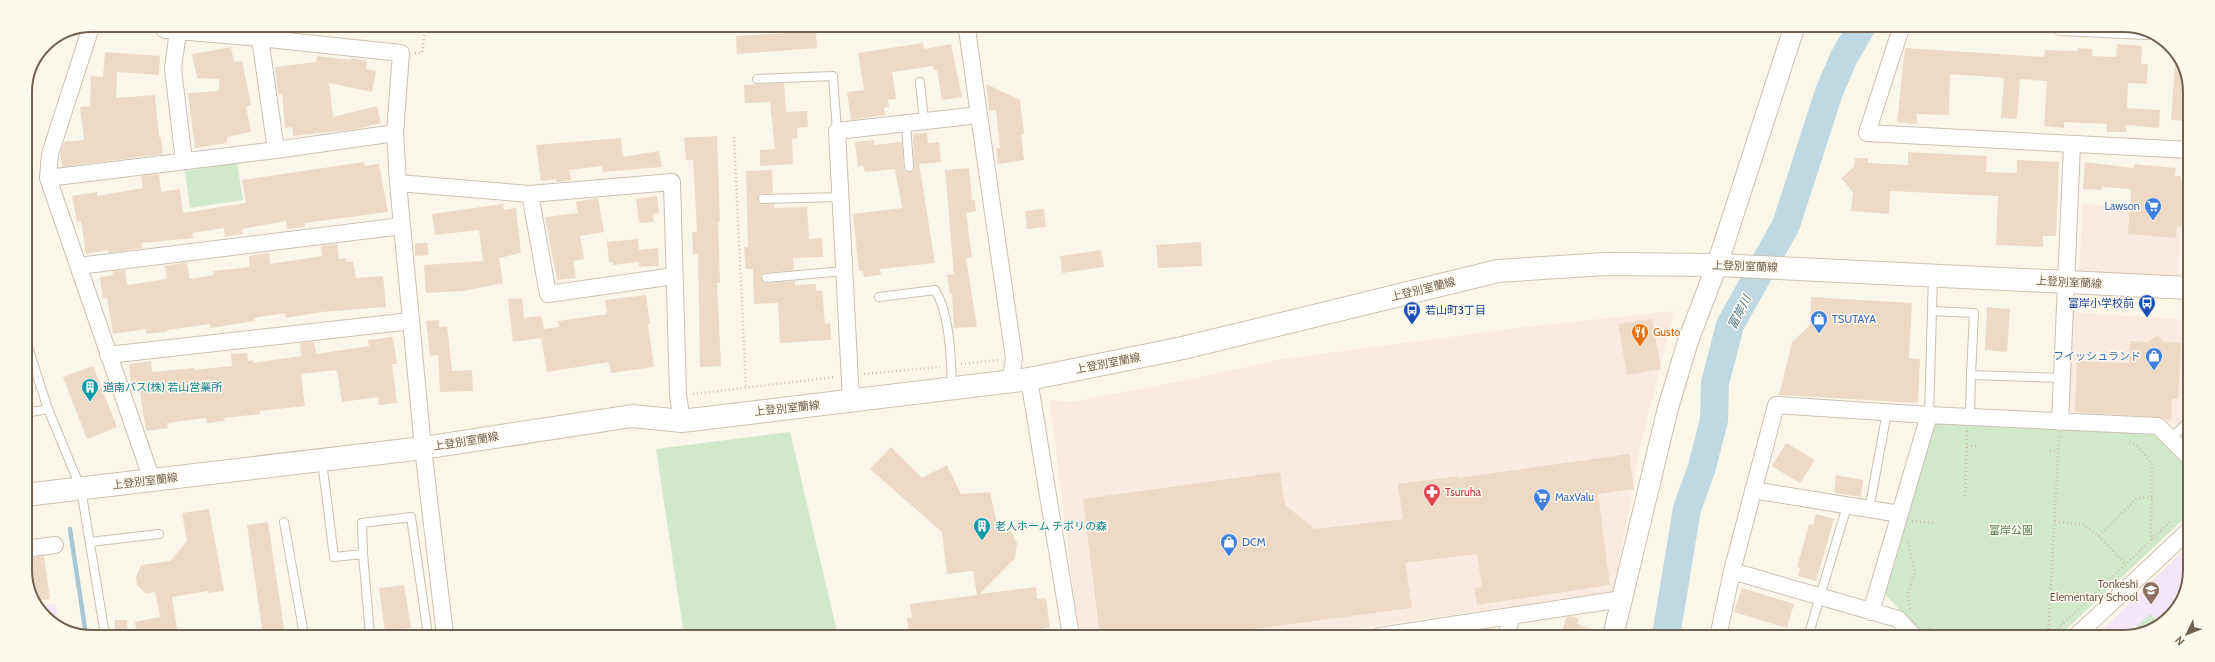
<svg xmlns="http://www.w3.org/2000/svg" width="2215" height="662" font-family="Cabin,'Noto Sans JP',sans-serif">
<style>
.commercial{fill:#faeadf}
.education{fill:#f3e6f7}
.green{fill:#d1e8c9}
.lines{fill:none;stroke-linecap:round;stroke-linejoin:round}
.stream{stroke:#a7c7d4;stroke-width:4.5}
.river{stroke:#bfd9e3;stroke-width:28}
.building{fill:#eedac4}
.service-casing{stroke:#ccc0b0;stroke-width:10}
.minor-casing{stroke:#ccc0b0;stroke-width:18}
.tertiary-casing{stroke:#ccc0b0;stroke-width:22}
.secondary-casing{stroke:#cec1ae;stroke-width:24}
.path{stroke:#d3bea7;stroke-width:2.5;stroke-dasharray:1 3;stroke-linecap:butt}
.service{stroke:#fff;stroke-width:8}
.minor{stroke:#fff;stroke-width:16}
.tertiary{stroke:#fff;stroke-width:20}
.secondary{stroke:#fff;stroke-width:22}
.labels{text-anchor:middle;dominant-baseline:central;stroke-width:3;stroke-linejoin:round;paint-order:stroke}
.shop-label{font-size:11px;fill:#366cbe;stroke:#fefaf0;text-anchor:start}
.street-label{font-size:11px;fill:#73614f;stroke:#fefaf0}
.transit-label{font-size:11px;fill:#164399;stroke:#fefaf0;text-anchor:end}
.food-label{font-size:11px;fill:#c56008;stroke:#fefaf0;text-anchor:start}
.culture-label{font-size:11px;fill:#0d838f;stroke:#fefaf0;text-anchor:start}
.health-label{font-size:11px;fill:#be3a42;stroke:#fefaf0;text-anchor:start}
.park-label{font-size:11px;fill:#547d4b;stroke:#fefaf0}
.education-label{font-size:11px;fill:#785e54;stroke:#fefaf0;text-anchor:end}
.water-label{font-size:12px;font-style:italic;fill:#4e798b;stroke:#fefaf0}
.rim{fill:none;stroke:#73614f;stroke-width:2}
</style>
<rect width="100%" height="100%" fill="#fbf6ea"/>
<path class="commercial" d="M2083,204l99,6 -4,67 -99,-5z
M1674,311l-34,136 -26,145 -312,44h-223l-29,-236 22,2 105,-20 106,-23 243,-32z
M2070,312l119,8 -1,105 -123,-8z"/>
<path class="education" d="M2188,546v42l-24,35 -41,14h-28z
M55,604l4,21 -18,-11 -3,-8z"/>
<path class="green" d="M237,163l6,37 -53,8 -5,-37z
M1938,421l217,9 33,34v51l-130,122h-133l-39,-42 -2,-7 46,-159z
M790,432l48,204 -154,-1 -28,-186z
M2150,614l10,10 -34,12z"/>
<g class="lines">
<path class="stream" d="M70,529l16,106"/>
<path class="river" d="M1666,636l21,-127 15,-42 12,-47 1,-37 15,-58 56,-100 43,-133 15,-35 17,-29"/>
</g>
<path class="building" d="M816,31l1,17 -80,6 -1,-18z
M923,43l1,6 27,-5 11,53 -20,3 -5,-30h-4v-4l-41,6 4,27 -8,1 1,7 -5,1 1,7 -34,5 -4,-28 17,-2 -6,-37z
M2117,44l25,2 -1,18h7l-1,20 -19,-1 -1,25 33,2 -1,18 -33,-3v7h-19v-8l-43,-2v6l-20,-2 3,-45 -27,-2 -3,40 -16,-1 3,-40 -54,-4 -1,41 -32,-1v10l-20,-2 8,-74 139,9 1,-7 33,1v-3l15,1 -1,7 24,1z
M231,47l3,15 8,-1 9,44 -5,1 5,26 -24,5v6l-32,5 -7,-55 31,-2v-12l-22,-1 -5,-24z
M2176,51l12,31 -3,39 -14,-1z
M105,52l55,4 -1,19 -42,-3 -1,26 39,-3 4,42h2l2,17 -101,13 -2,-14 4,-11 20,-2 -4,-33 10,-1 1,-30 12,1z
M317,56l34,4v-2l16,3 -1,8 10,2 -4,21 -43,-9 4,34 44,-11 4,17 -24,6 -64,7 -1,-9 -7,1 -3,-34h-4l-3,-27 41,-5z
M784,83l2,29 21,-1 1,16 -11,1 1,10 -6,1 1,25 -33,2v-16l15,-1 -5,-47 -25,1 -1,-18z
M986,84l34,16 4,34h-3l3,26 -26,4 -2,-16h4l-4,-38 -7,1z
M927,133l1,10 11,-1 2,20 -22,2 16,99 -55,6 1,6 -17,2 -1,-6h-4l-6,-57 49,-6 -7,-39 -30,3 -2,-7 -5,2 -3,-25 19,-2v5l28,-3 2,26 2,4h4l4,-5 -1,-33z
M717,136l3,85h-2l2,62h-3l4,83 -21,1 -2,-113h-5l-1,-22h5l-2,-38 -2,-34h-7l-2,-22z
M621,138l2,19 36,-6 3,16 -59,5 -1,-6 -33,4 2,10 -14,2 -1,-3 -15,2 -5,-36z
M1908,152l79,4 -1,16 31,1v-13l42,2 -3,74h-13v11l-47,-2 2,-49 -108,-5 -1,23 -38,-3 2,-19 -12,-14 13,-11 1,-9h13v5l40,2z
M364,162l1,4 14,-2 9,48 -83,11v4l-18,2 -1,-8 -44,8 1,5 -18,3 -1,-9 -32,5 1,5 -51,5v5l-33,5 -1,-3 -22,4 -5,-33 -4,1 -5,-26 25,-4v4l46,-8 -2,-12 18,-2 2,18 19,-3 3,24 63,-10 -4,-23z
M2085,162l49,6v-4l42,4 -1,8h6v6l8,1v44l-12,-1 -1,12 -48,-4 3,-45 -29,-2v3l-19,-1z
M969,168l3,32h3l1,11 -10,2 6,44 -6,1 11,69 -23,1 -2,-34h-2l-3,-19 7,-1 -9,-104z
M772,170l1,23 -13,1 -2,3v5l5,2h11v4l33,-1 2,32 13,-1 1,19 -30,1 1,12 -29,3 -4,2v4l5,4 29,-2v4l21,-1v7l6,-1 3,34 5,-1 1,17 -51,3 -2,-40 -24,1 -1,-35h-7l-2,-22h4l-2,-76z
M657,196l2,17 -6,1 1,8 -15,1 -3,-24z
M598,198l6,34 -24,4 4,23 -11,2 3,17 -19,2 -12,-63 33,-4 -2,-11z
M503,204l1,6 12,-2 5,45 -22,5 4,25 -40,8 -37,2 -2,-28 59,-4 -4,-31 -44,5 -3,-21z
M1044,209l2,18 -19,2 -2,-18z
M638,239l1,11 19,-2 1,18 -20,1v-5l-26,3v-3h-4l-2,-20z
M1201,242l1,24 -44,2 -2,-23z
M415,243h12l2,12 -14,1z
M337,244l2,15 7,-1v4l7,-1 3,17 27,-2 3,31 -64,5 -36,6 -1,-5 -31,5 1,3 -45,7v-4l-43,6v2l-21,2v-5l-33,5 -6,-36 -4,1 -3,-22 13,-2 -1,-4 13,-1 2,15 40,-6 -2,-13 22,-4 3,17 23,-4v-4l37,-4 -1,-11 20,-3 1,11 52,-8 -1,-10z
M1101,250l3,17 -42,6 -2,-17z
M646,295l4,29h-2l6,43 -43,6 -2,-11 -62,10 -6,-34 -28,4 -5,-43 14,-1 2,20 17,-2 3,13 15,-2 -1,-6 49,-7 -2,-14z
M1811,297l101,6 -3,55 11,1 -2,44 -139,-8 13,-53 18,-17z
M1987,307l23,2 -3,43 -22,-2z
M1652,319l9,50 -34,6 -9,-51z
M439,320v7l8,-1 5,45 20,-1 1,21 -33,1 -2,-37 -8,1 -4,-35z
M2158,335l6,7 17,1 -3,56h-6l-1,21 -13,-3 -83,-5 2,-51 52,2 1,-22 17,1z
M393,337l4,27h-5l5,39 -18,2 -1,-8 -36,5 -5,-32 -36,4 4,32 -45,5v3l-36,4 1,3 -18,2 -1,-5 -39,5 1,5 -22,3 -7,-45 -8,1 -2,-23 22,-3 1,11 42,-4v2l38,-4 -1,-12 16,-1 1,8 5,-1v3l48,-7 -1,-13 14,-1 2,12 53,-8 -1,-6z
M93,366l24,61 -30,12 -24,-62z
M1786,443l29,17 -15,23 -28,-17z
M891,447l31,31 25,-13 14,29 29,-2 7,32 13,6 7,13 -2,15 -35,36 56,-7 1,12 9,-1 4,29 -9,2 1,7h-133l-2,-18h5l-2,-14 67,-9 -4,-24 -26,3 -5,-42 -72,-63z
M1629,454l5,35 -36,5 12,91 -133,20 -3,-17 8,-1 -5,-33 -72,9 7,45 -211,28h-101l-17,-137 197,-27 5,33 30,24 88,-10 -5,-35 60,-8v2z
M1836,475l27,5 -2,17 -27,-4z
M209,509l15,82 -16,2v-2l-36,6 6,38h-41l-2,-13 25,-5 -5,-25 -9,2 -9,-9 -1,-8 5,-12 29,-4 17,-20 -5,-28z
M1816,514l18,5 -18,62 -18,-5 2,-8 -3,-1 12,-43 4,1z
M268,522l17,113h-22l-16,-110z
M44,556l6,43 -14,2 -4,-17 -3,-1 -2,-12h3l-2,-13z
M404,585l7,43 -26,3 -6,-43z
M1742,588l52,16 -7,24 -53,-16z
M1571,616l8,3 -2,5 25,8v4h-42l7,-19z
M115,620h12l1,12h-13z"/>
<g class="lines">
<g class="service-casing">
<path id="service" d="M757,79l76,-3 4,55
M920,82l4,39
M906,124l3,43
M763,199l77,-2
M766,278l78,-7
M879,297l56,-7c15,24 16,68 17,97
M1932,311l42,2 -3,62
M25,338l23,71
M25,413l23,-4 33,80 24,146
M1929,415l4,-139
M1970,416l1,-41 91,3
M2171,438l17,-16
M322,461l12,96 29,-3 7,81
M1869,510l18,-98
M284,522l20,113
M90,542l69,-8
M363,554l-1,-31 49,-6 17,118
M1719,631l19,6
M1808,637l39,-131"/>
</g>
<g class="minor-casing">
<path id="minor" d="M2061,27l85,4
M1901,28l-34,105 323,17
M967,29l12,86
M90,30l-40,124 -2,24 104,302
M165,30l84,7 152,16 -6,80 3,50 25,265 22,187
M178,31l-5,38 11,92
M260,38l16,112
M48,178l228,-28 119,-17
M398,183l132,11 142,-12 6,213 4,26
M530,194l18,100 126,-18
M78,266l324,-40
M108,355l303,-34
M1029,379l42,257
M851,401l-14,-270 142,-16 35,243 -4,24
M2060,422l12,-277
M1753,490l147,24
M25,549l30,-4
M1732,571l166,48 17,18
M1871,612l58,-197
M1380,636l242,-37
M1506,636l6,-20
M1718,637l14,-66 44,-166 153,10 229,11 30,30
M2075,637l113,-106"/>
</g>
<g class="tertiary-casing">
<path id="tertiary" d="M1613,636l55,-228 20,-67 29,-76 77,-237"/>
</g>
<g class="secondary-casing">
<path id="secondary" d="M25,495l398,-47 209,-32 50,5 347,-42 154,-31 315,-77 107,-7 112,1 472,23"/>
</g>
<path class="path" d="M415,53h7l3,-23
M734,137l12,251
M961,364l37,-4
M864,374l76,-7
M693,394l142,-17
M1967,446h9
M2050,451l8,1
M1965,496l2,-65
M1912,521l24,2
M2055,522l28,2 16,12 26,28
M2099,536l38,-38 18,-1
M2152,539l19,-18
M1908,542l7,31 -7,20 2,16
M1929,628l8,9
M2048,637l11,-201
M2049,637l102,-97 1,-77 -15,-17 -9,-5"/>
<use href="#service" class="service"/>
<use href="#minor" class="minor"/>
<use href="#tertiary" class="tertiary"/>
<use href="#secondary" class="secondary"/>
</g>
<defs>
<g id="supermarket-pin" transform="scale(0.9)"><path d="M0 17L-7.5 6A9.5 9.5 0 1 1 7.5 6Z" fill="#3f7fe0" stroke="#fefaf0"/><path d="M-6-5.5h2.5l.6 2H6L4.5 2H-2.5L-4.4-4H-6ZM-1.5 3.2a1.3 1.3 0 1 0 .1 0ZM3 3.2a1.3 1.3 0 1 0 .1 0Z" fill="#fff"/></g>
<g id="bus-pin" transform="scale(0.9)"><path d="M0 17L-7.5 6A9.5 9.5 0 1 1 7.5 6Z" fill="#1a4fb4" stroke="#fefaf0"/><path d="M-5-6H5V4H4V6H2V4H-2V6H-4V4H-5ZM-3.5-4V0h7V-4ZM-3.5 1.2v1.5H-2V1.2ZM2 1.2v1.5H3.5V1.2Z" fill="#fff"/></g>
<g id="shop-pin" transform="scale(0.9)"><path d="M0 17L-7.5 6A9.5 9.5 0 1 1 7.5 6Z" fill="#3f7fe0" stroke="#fefaf0"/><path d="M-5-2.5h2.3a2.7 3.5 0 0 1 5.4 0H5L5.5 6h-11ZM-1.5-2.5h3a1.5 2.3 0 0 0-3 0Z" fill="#fff"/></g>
<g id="restaurant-pin" transform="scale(0.9)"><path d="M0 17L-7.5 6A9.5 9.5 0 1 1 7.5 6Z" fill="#e8710a" stroke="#fefaf0"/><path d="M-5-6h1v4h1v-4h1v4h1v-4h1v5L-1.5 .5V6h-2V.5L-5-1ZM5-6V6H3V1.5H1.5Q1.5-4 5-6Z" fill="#fff"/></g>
<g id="building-pin" transform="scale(0.9)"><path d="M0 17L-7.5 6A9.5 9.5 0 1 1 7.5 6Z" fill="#0f9aa8" stroke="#fefaf0"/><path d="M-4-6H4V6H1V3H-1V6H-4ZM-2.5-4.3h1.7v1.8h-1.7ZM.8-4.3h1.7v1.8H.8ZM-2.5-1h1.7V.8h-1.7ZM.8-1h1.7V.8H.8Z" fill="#fff"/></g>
<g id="pharmacy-pin" transform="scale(0.9)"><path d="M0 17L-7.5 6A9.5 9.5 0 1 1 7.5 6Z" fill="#e0444e" stroke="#fefaf0"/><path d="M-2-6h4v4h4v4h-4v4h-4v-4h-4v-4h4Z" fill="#fff"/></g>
<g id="school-pin" transform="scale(0.9)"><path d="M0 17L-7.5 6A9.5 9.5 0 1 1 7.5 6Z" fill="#8d6e63" stroke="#fefaf0"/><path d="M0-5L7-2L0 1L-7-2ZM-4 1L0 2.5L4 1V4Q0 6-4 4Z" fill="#fff"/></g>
</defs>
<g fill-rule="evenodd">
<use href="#supermarket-pin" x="2153" y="206"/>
<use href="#bus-pin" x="2147" y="303"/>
<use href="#bus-pin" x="1412" y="310"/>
<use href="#shop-pin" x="1819" y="319"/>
<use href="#restaurant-pin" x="1640" y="332"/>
<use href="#shop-pin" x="2154" y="356"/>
<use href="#building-pin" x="90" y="387"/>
<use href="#pharmacy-pin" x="1432" y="492"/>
<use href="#supermarket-pin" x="1542" y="497"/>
<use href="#building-pin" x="982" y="526"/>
<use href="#shop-pin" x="1229" y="542"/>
<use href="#school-pin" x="2151" y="590"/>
</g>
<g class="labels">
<g class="shop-label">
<text x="2140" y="206" text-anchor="end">Lawson</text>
<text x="1832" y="319">TSUTAYA</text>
<text x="2141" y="356" text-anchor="end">フイッシュランド</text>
<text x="1555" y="497">MaxValu</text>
<text x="1242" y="542">DCM</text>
</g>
<g class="street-label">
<text transform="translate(1745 266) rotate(2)">上登別室蘭線</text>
<text transform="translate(2069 282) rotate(3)">上登別室蘭線</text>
<text transform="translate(1423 289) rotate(-14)">上登別室蘭線</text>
<text transform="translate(1108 363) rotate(-11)">上登別室蘭線</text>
<text transform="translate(787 408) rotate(-6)">上登別室蘭線</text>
<text transform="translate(466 441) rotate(-9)">上登別室蘭線</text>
<text transform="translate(145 481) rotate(-7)">上登別室蘭線</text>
</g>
<g class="transit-label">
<text x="2134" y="303">富岸小学校前</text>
<text x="1425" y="310" text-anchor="start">若山町3丁目</text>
</g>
<g class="food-label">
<text x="1653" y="332">Gusto</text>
</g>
<g class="culture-label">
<text x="103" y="387">道南バス(株) 若山営業所</text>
<text x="995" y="526">老人ホーム チボリの森</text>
</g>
<g class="health-label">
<text x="1445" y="492">Tsuruha</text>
</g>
<g class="park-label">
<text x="2011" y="530">富岸公園</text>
</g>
<g class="education-label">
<text x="2138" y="584">Tonkeshi<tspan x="2138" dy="13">Elementary School</tspan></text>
</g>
<g class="water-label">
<text transform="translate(1739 312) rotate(-63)">富岸川</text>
</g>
</g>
<path d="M0 0H2215V662H0ZM92 32H2123A60 60 0 0 1 2183 92V570A60 60 0 0 1 2123 630H92A60 60 0 0 1 32 570V92A60 60 0 0 1 92 32Z" fill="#fefaf0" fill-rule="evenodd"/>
<path class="rim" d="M92 32H2123A60 60 0 0 1 2183 92V570A60 60 0 0 1 2123 630H92A60 60 0 0 1 32 570V92A60 60 0 0 1 92 32Z"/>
<g transform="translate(2187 634) rotate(227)" stroke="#fefaf0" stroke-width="3" paint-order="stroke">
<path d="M0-3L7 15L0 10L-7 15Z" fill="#73614f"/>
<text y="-6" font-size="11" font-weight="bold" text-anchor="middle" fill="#73614f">N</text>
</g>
</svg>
